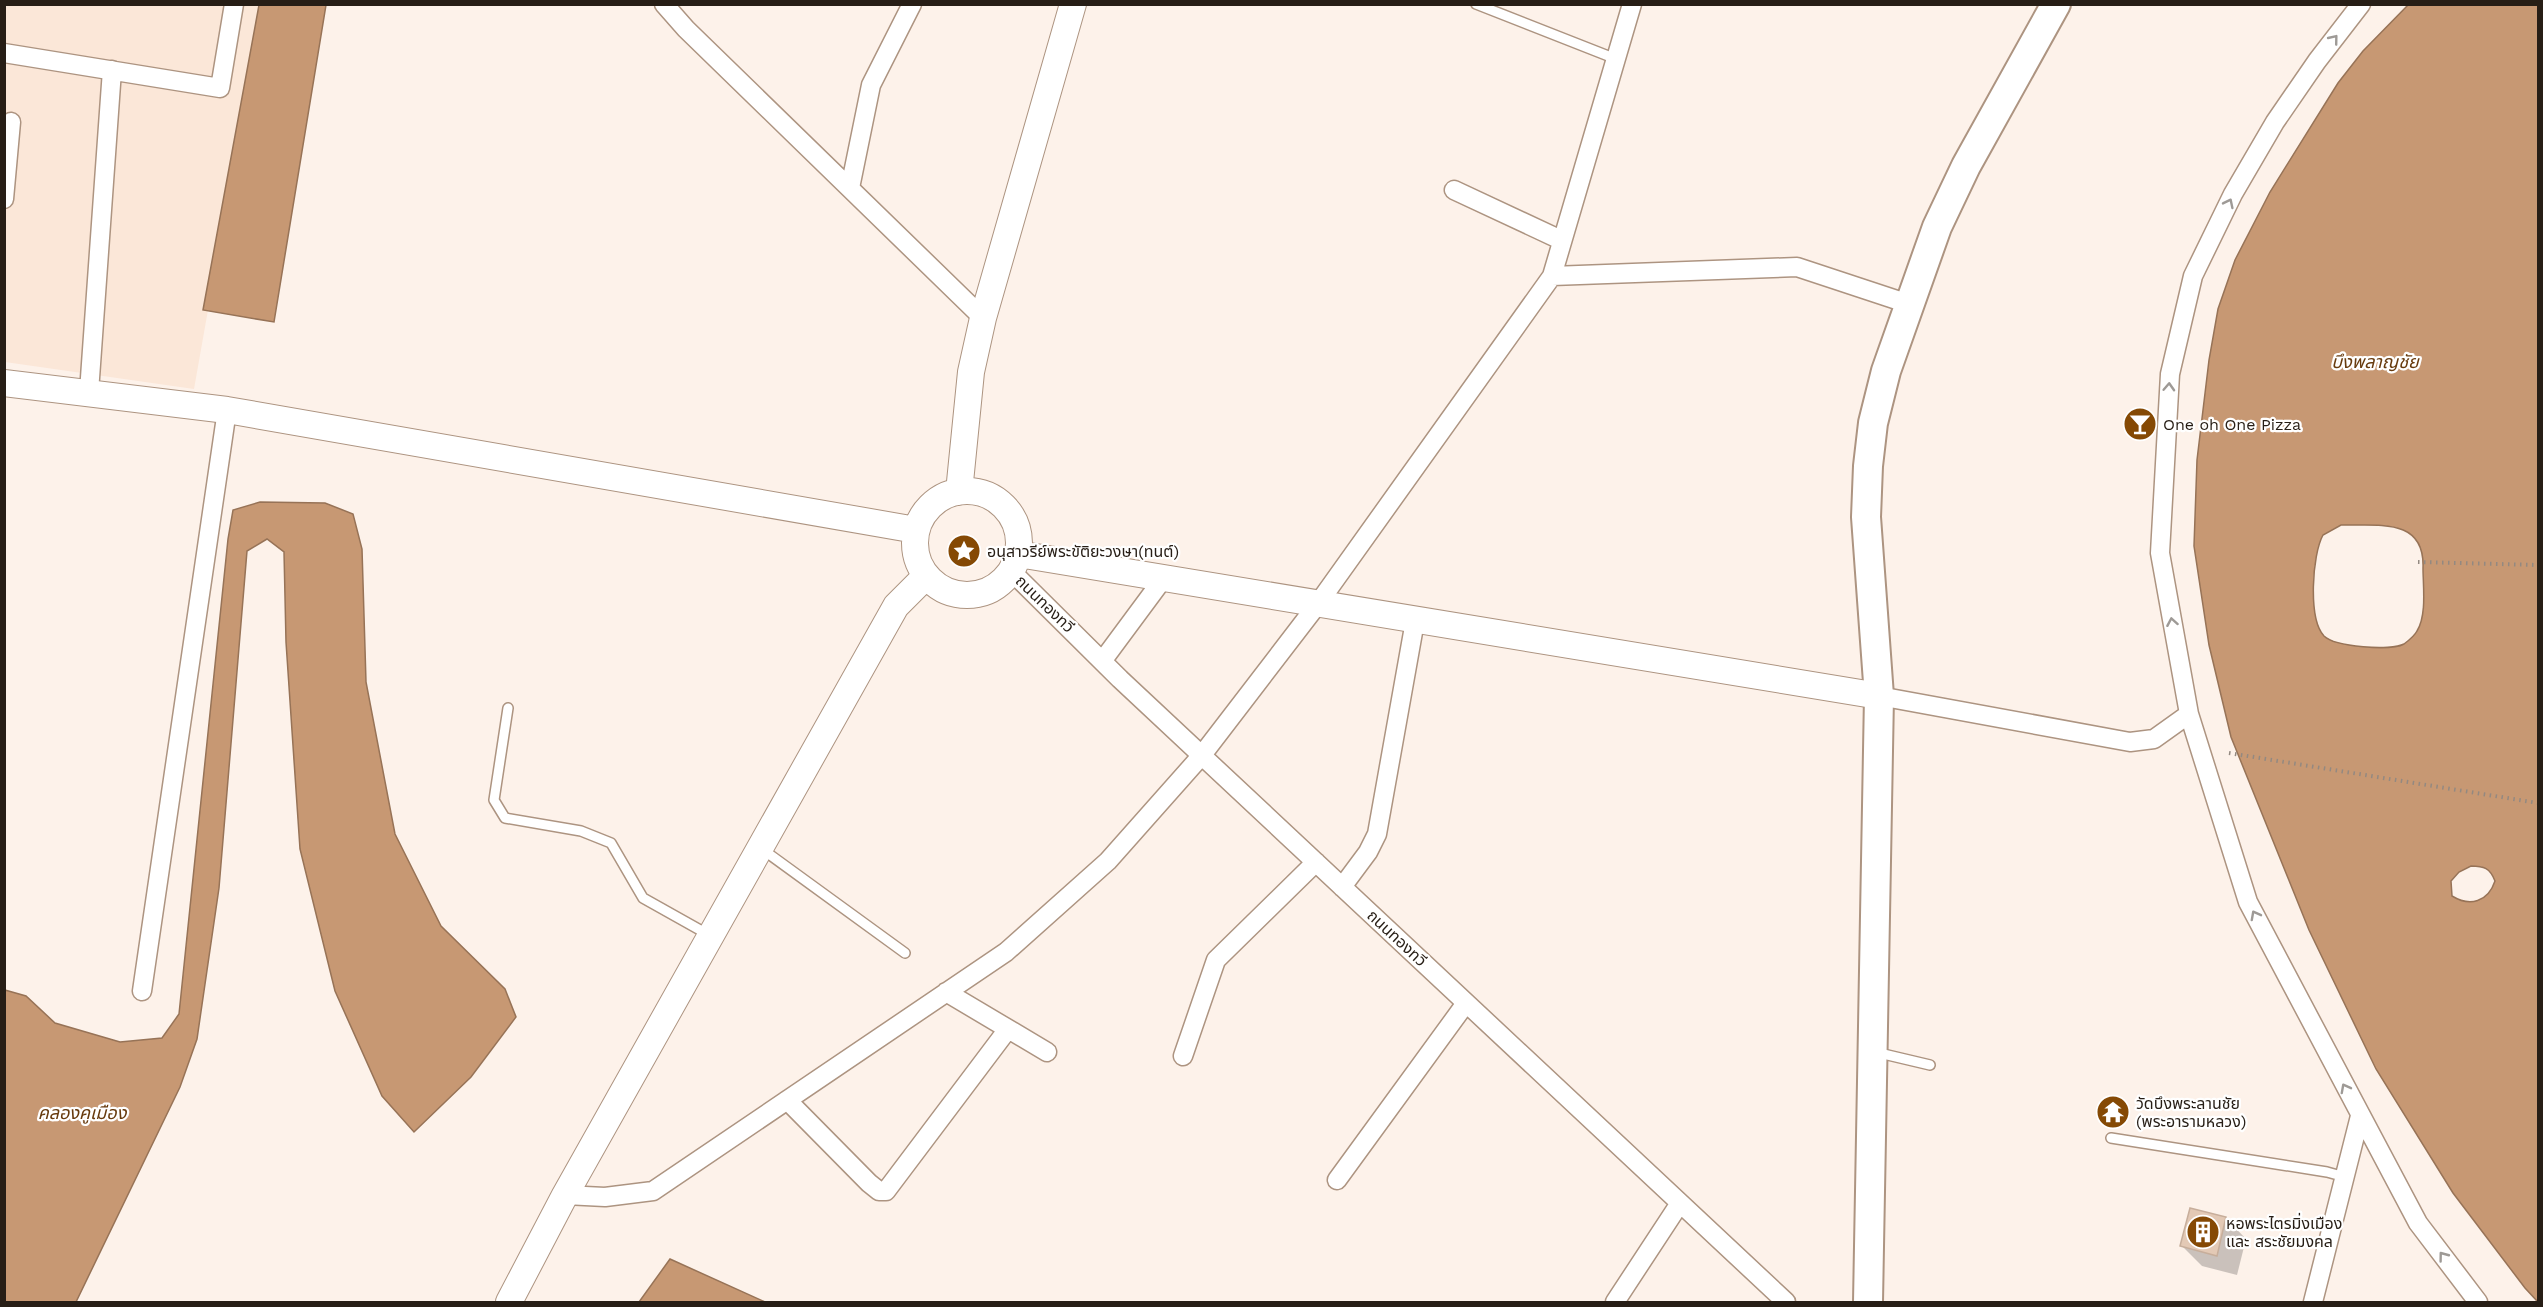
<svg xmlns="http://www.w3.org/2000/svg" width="2543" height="1307" font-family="'Work Sans','Noto Sans Thai',sans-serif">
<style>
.built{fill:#fbe7d8}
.water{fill:#c79873;stroke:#977357;stroke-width:1.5;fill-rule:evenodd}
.shadow{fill:#0003}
.building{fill:#e3c9b5;stroke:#c7ae9b;stroke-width:1.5}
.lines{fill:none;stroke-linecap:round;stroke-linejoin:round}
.lane-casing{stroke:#ad9481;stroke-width:12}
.street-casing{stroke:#ad9481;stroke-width:21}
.secondary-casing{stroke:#ad9481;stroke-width:28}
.primary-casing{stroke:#ad9481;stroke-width:32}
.path{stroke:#938981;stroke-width:4;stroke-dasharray:1.5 4.5;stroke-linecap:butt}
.lane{stroke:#fff;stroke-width:9}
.street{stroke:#fff;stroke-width:18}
.secondary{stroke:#fff;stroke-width:26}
.primary{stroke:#fff;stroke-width:28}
.oneway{stroke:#9e9a96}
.labels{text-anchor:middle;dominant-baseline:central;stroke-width:4.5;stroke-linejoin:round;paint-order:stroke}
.poi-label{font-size:16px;fill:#271e16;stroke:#fff;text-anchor:start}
.street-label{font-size:16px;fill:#271e16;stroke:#fff}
.water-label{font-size:18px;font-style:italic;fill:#683b0e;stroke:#fff}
</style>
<rect width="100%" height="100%" fill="#fdf2ea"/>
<path class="built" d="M5,5h257l-68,384 -189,-27z"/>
<path class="water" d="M2409,4l129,1v1297l-13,-14 -72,-95 -77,-124 -67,-139 -78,-193 -22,-92 -15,-99 3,-86 12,-100 9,-51 17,-49 35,-68 68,-109 25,-32zM2341,525c37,1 84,-8 82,43 0,18 4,47 -6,63 -2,4 -9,10 -13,13 -13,7 -69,3 -80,-8 -16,-17 -12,-81 -1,-101zM2471,866c13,0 19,2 24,15 -7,21 -25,26 -43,15l-1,-15 8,-9z
M259,5h67l-52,317 -71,-12z
M260,502l65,1 28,11 9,35 4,133 29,152 46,92 64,63 11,28 -45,60 -57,55 -32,-36 -47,-105 -35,-142 -14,-207 -2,-90 -17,-13 -20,12 -28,337 -22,151 -17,48 -104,215h-71v-312l21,6 29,27 65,19 42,-4 17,-24 49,-475 5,-29z
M670,1259l95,43h-126z"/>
<path class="shadow" d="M2191,1210l35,8 20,21 -9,36 -35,-9 -20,-20z"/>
<path class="building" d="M2190,1208l36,9 -9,39 -37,-10z"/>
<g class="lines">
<g class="lane-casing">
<path id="lane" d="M1476,4l140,55
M508,708l-14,92 11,18 76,13 30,12 32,55 66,37
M762,849l143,104
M1875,1052l55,13
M2111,1138l216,34 18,5"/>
</g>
<g class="street-casing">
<path id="street" d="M664,4l22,25 297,289
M2361,4l-44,57 -42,61 -42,72 -40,82 -23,98 -10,179 29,161 59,188 170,321 60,79
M4,53l216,35 14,-84
M850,188l21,-103 41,-81
M1454,190l107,50
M4,199l7,-77
M1552,276l245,-9 112,37
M89,392l23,-322
M1011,571l109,108 666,623
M1103,660l60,-81
M1879,696l251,46 24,-3 35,-25
M1342,887l26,-35 9,-18 38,-213
M142,991l85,-581
M946,992l101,60
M1183,1056l33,-96 100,-98
M787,1100l82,83 10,8h7l122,-162
M1337,1180l129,-177
M565,1195l40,2 48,-6 353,-239 102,-91 94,-106 115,-150 235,-329 80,-272
M1615,1302l65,-99
M2313,1302l47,-186"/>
</g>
<g class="secondary-casing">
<path id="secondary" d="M4,383l223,27 689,120
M915 543a52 52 0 1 1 104 0a52 52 0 1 1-104 0Z
M959,492l12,-120 12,-54 90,-314
M1018,554l861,142
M509,1302l56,-107 331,-589 30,-30"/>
</g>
<g class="primary-casing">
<path id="primary" d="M1868,1302l11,-606 -13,-179 2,-51 5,-43 13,-52 51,-144 29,-61 90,-162"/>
</g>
<path class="path" d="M2418,562l120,3
M2229,753l309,50"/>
<use href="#lane" class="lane"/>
<use href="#street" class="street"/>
<use href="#secondary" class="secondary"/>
<use href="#primary" class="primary"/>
</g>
<defs><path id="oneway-chevron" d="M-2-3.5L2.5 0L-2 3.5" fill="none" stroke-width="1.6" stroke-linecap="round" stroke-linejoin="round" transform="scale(1.5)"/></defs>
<g class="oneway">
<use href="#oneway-chevron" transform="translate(2334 39) rotate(-51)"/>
<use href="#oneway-chevron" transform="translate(2229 203) rotate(-64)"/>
<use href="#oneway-chevron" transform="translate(2169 387) rotate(-87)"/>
<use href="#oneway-chevron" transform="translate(2172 622) rotate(-100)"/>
<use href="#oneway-chevron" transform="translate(2255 915) rotate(-118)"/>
<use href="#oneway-chevron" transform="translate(2345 1088) rotate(-118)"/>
<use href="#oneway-chevron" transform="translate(2443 1256) rotate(-127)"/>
</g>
<defs>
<g id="bar-disc" transform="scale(1.725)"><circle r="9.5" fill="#854904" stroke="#fff"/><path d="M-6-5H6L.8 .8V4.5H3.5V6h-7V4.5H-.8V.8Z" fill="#fff"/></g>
<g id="sight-disc" transform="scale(1.725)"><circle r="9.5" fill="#854904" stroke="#fff"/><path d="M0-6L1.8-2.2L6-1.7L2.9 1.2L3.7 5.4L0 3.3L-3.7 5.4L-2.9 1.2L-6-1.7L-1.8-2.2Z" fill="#fff"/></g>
<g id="temple-disc" transform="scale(1.725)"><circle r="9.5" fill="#854904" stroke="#fff"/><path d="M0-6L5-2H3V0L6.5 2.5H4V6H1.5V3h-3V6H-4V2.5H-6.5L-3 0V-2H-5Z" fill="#fff"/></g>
<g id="building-disc" transform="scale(1.725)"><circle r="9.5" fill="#854904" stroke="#fff"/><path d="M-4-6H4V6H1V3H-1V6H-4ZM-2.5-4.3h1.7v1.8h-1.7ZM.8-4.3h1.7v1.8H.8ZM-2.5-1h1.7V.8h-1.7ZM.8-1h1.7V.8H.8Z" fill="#fff"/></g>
</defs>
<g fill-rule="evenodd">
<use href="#bar-disc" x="2140" y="424"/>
<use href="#sight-disc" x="964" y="551"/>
<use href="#temple-disc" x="2113" y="1112"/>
<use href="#building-disc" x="2203" y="1232"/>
</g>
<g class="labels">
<g class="poi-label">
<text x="2163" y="424">One oh One Pizza</text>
<text x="987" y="551">อนุสาวรีย์พระขัติยะวงษา(ทนต์)</text>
<text x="2136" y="1103">วัดบึงพระลานชัย<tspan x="2136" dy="18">(พระอารามหลวง)</tspan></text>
<text x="2226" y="1223">หอพระไตรมิ่งเมือง<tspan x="2226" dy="18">และ สระชัยมงคล</tspan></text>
</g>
<g class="street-label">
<text transform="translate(1045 604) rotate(44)">ถนนทองทวี</text>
<text transform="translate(1397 938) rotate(43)">ถนนทองทวี</text>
</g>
<g class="water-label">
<text x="2375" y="361">บึงพลาญชัย</text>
<text x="82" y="1112">คลองคูเมือง</text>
</g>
</g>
<rect width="2543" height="1307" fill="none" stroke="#271e16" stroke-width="12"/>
</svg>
